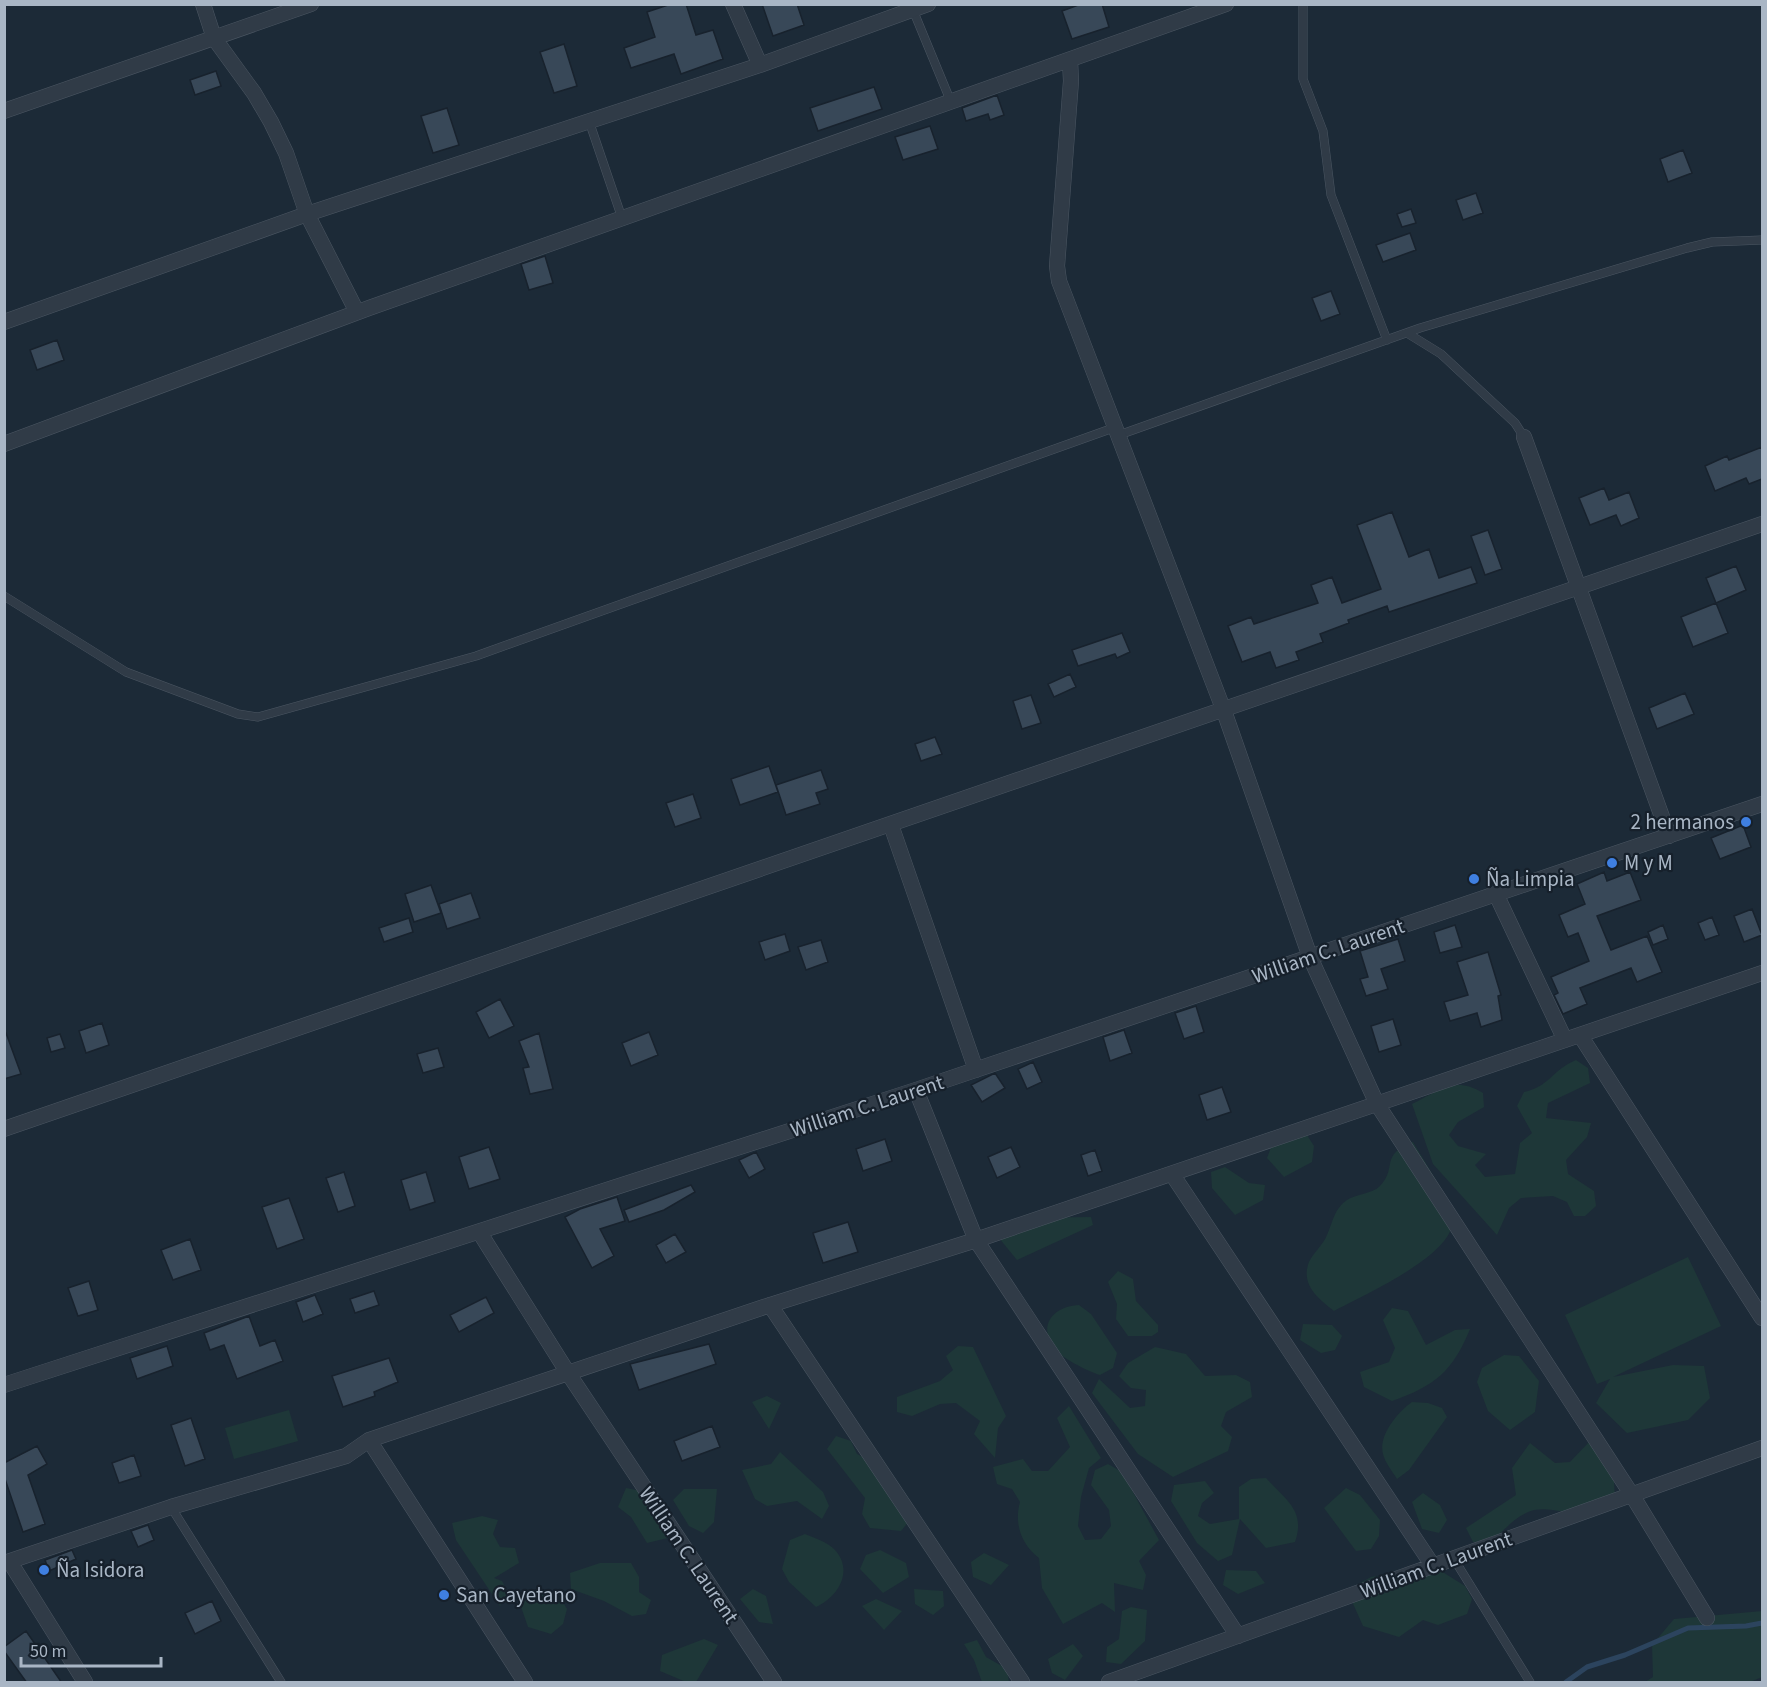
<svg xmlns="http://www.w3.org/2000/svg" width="1767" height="1687" font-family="'Source Sans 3',sans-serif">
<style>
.green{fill:#1e3738}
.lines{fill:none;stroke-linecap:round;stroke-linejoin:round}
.stream{stroke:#2c445e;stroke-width:5}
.building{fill:#384858;stroke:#18222d;stroke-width:1.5}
.lane-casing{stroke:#4b5662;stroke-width:9}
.street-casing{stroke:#4b5662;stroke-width:16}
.lane{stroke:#303b47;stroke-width:8}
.street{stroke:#303b47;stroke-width:15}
.shop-dot{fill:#3f7fe0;stroke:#16202b;stroke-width:2}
.labels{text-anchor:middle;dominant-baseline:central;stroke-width:4.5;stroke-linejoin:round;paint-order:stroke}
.poi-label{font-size:21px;fill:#a9b6c5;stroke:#16202b;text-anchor:start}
.street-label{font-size:21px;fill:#a9b6c5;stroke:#16202b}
</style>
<rect width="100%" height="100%" fill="#1c2a37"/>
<path class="green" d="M1576,1060l12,8 2,15 -42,20 -2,15 45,5 -4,14 -21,23 2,14 26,17 2,15 -11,10h-11l-7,-14 -14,-6 -32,2 -12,10 -12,27 -64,-71 -21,-60c27,-13 42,-29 71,-11l1,14 -26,15 -9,13 9,11 28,8 -11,11 10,12 30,-3 5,-31 12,-10 -15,-27 7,-14c25,-5 28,-22 52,-32z
M1305,1132l9,14 -2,16 -28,15 -17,-19 6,-16z
M1413,1142c10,18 42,63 39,83 -5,33 -90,71 -118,86 -15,-12 -34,-26 -25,-49 4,-9 14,-17 18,-27 6,-13 7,-26 20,-35 9,-6 25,-6 33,-14 18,-19 -1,-31 33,-44z
M1225,1167l24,16 16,2 -2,15 -28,15 -23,-27 -1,-16z
M1091,1217l2,8 -76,35 -18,-22 28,-20z
M1688,1257l33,69 -108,51 60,-12 31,1 6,32 -22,22 -61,13 -31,-30 14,-24 -13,5 -32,-69z
M1118,1271l15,8 3,22 22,24v7l-6,4h-24l-12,-17 1,-15 -9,-22z
M1079,1305l12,9 26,39 -4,15 -13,7c-13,-4 -41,-18 -48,-29 -14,-25 5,-40 27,-41z
M1392,1308l16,3 18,34 29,-15 15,-1c-17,42 -35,57 -78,72l-28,-14 -4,-15 29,-10 6,-14 -12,-28z
M1303,1324l29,1 10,11 -7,14 -14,3 -21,-13z
M958,1346l15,1 33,69 -8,12 -3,30 -21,-24 6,-13 -24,-18 -16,1 -28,12 -15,-4v-15l43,-16 13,-11 -7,-14z
M1155,1347l31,7 19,22 31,-1 14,7 2,15 -26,15 -5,14 11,11 -4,14 -55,26 -35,-23 -46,-61 7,-14 31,29 15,-2 1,-16 -15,-2 -12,-12 9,-13z
M1504,1355l15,1 20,25 -4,31 -25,18 -22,-19 -11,-29 5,-14z
M767,1396l14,7 -12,26 -17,-27z
M1412,1402l16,1 14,5 5,9 -38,53 -12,9c-4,-7 -12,-16 -14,-25 -5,-19 15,-42 29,-52z
M1069,1406l32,52 -12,10 -8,29 -3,29 7,14 16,-1 10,-13 -2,-16 -18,-25 4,-15 13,-6 14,8 37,68 -20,21 7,14 -3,15 -29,-7 1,29 -13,-9 -39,21 -21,-36 -3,-30c-18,-14 -25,-34 -19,-56l-8,-13 -15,-5 -4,-17 30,-8 9,12h16l22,-24 -13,-29z
M289,1410l9,31 -64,18 -9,-31z
M836,1436l15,5 6,13 27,14 26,52 -9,11 -31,-3 -8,-14 3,-16 -38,-49z
M1590,1441l24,40 1,21 -28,16c-17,-4 -44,-14 -61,-5 -23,11 -24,29 -53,29l-7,-14 50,-33 -4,-27 18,-25 25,20 15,-1z
M780,1452l43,40 6,14 -7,13 -25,-18 -30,5 -12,-7 -13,-29 29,-6z
M1266,1478c20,22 40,33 29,64l-29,6 -26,-29 -8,36 -14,6 -21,-18 -26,-42 3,-16 31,-4 9,12 -12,10 -4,13 12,8 29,-5v-32l12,-8z
M626,1488l15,3 35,45 -29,7 -16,-26 -13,-10z
M1346,1488l14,7 20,25 -1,16 -8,13 -15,2 -32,-43z
M684,1489h33l-3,33 -11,11 -14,-7 -16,-26z
M1423,1493l17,12 7,15 -8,13 -17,-4 -10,-27z
M482,1516l16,4 -5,14 7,13 15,1 4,15 -25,15 8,3 7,13 -9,12 -44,-66 -4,-17z
M805,1534c9,4 23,8 30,16 19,21 3,47 -19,57l-27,-25 -7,-13 8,-29z
M880,1550l26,13 3,14 -26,16 -23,-24 6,-14z
M984,1553l25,12 -18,20 -18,-8 -2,-15z
M600,1563h31l8,14v15l12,8 -5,14 -14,2 -28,-15 -33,-12 -1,-16z
M1433,1566l32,20 7,13 -5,15 -29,11 -15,-5 -24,17 -36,-11 -13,-29 8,-13 13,-7z
M1226,1570l30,1 9,12 -27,11 -15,-9z
M753,1589l13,7 7,28 -14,-2 -19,-23z
M914,1589l29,2 1,15 -11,9 -18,-11z
M547,1590l13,7 7,12 -4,15 -12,10 -23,-7 -10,-29z
M876,1599l26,12 -18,19 -22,-24z
M1131,1607l16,3 -2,31 -24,23 -15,-2 1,-15 12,-8 3,-28z
M1762,1611v66l-12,5h-105l8,-5 -1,-32 22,-26z
M704,1639l14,6 -22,37h-10l-26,-11 2,-16z
M977,1640l9,17 21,12 2,13h-27l-8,-22 -10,-16z
M1073,1644l10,12 -18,24 -13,-7 -4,-14z"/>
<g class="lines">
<path class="stream" d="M1566,1682l21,-15 38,-12 63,-27 58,-2 16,-3"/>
</g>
<path class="building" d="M671,4h15l10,31 17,-5 10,29 -42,15 -7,-20 -43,14 -7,-20 31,-11 -8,-25z
M762,4h35l7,21 -31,11z
M1081,4h21l7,23 -37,12 -10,-28z
M564,44l13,42 -23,7 -14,-41z
M216,71l5,15 -26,9 -5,-15z
M874,87l8,22 -64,22 -8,-23z
M997,95l7,20 -14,5 -2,-6 -22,7 -4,-13z
M447,108l12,37 -26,8 -12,-37z
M930,126l8,23 -35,11 -8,-23z
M1683,150l9,23 -24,9 -8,-23z
M1476,193l7,20 -20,7 -7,-20z
M1411,209l5,14 -14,4 -5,-13z
M1410,233l6,17 -33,12 -7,-17z
M545,256l8,27 -24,7 -8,-26z
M1331,291l9,23 -19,7 -9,-23z
M57,340l7,20 -27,10 -7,-20z
M1762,447v32l-13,5 -3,-6 -31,13 -10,-25 22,-10 2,4z
M1604,488l5,12 20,-8 10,26 -18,8 -5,-11 -26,10 -11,-27z
M1392,512l17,45 20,-8 10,29 32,-11 6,16 -88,29 -2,-6 -39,14 1,3 -29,11 3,8 -27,10 3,8 -23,8 -6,-16 -28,10 -14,-36 23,-9 3,7 64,-21 -7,-18 21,-8 10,26 39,-14 -24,-64z
M1488,530l14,39 -17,6 -14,-39z
M1736,566l10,24 -30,13 -10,-25z
M1716,603l12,30 -35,14 -12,-30z
M1122,633l8,19 -13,6 -2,-4 -37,12 -6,-16z
M1070,674l6,13 -22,10 -6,-13z
M1685,693l9,21 -37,15 -8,-21z
M1031,695l10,28 -19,6 -9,-28z
M935,737l7,17 -21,7 -6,-17z
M769,766l9,26 -38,13 -9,-26z
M821,770l7,19 -12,4 4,11 -34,11 -10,-30z
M693,794l8,24 -26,9 -9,-24z
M1743,825l8,22 -31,12 -9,-21z
M1604,872l3,9 23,-9 11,28 -44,16 14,34 36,-14 15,36 -25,10 -6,-14 -51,20 7,16 -24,10 -9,-19 4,-2 -7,-16 38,-16 -11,-28 -10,4 -9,-22 26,-11 -8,-20z
M431,885l10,28 -27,9 -9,-28z
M471,893l9,25 -33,11 -8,-25z
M1752,909l10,26 -18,7 -10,-26z
M1712,917l7,18 -14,5 -7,-17z
M409,918l4,14 -29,10 -5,-14z
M1455,925l7,22 -22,6 -6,-21z
M1663,925l5,14 -15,6 -5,-13z
M785,934l5,17 -25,9 -6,-18z
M1398,939l7,22 -24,8 7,20 -22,7 -6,-17 8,-2 -8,-26z
M821,940l7,22 -22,8 -8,-23z
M1488,952l13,43 -3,1 4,24 -21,7 -4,-14 -27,8 -6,-19 24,-7 -11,-33z
M500,999l14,27 -25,12 -13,-26z
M1196,1006l8,26 -20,7 -9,-26z
M1393,1019l8,26 -22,7 -8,-26z
M102,1023l7,22 -23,8 -7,-22z
M1124,1030l8,23 -22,8 -7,-24z
M649,1032l9,23 -27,11 -9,-23z
M6,1033l15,41 -17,5v-45z
M539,1033l14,56 -23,5 -7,-26 6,-1 -10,-26z
M60,1034l5,14 -14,4 -4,-14z
M438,1048l6,19 -21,6 -6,-19z
M1033,1062l9,20 -15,7 -9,-20z
M995,1073l10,15 -23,14 -11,-17z
M1222,1087l9,25 -24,8 -8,-25z
M885,1139l7,22 -29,10 -7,-22z
M489,1147l11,32 -31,10 -10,-32z
M1011,1147l9,20 -23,11 -9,-21z
M1095,1150l7,21 -14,5 -7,-21z
M756,1152l9,17 -16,9 -10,-18z
M344,1172l11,34 -17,6 -12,-34z
M426,1172l9,30 -25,8 -9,-30z
M691,1185l4,7 -31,18 -35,12 -5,-12z
M617,1197l8,24 -25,8 14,27 -22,12 -27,-51 15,-8z
M289,1198l15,41 -27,10 -15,-42z
M848,1222l10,30 -35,11 -10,-30z
M675,1234l11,18 -20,11 -10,-18z
M190,1239l11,31 -28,10 -12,-30z
M89,1281l9,29 -20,6 -10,-28z
M374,1291l5,14 -24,8 -5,-14z
M315,1295l8,19 -20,8 -7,-20z
M486,1297l8,16 -35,19 -9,-17z
M249,1316l11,30 15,-6 8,21 -46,18 -13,-34 -14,5 -6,-17z
M709,1344l7,20 -77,26 -9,-26z
M167,1346l6,20 -36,13 -7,-21z
M389,1358l9,24 -24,10 1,4 -32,11 -11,-31z
M191,1418l14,41 -20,7 -14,-41z
M712,1426l8,21 -38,14 -8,-20z
M37,1446l10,18 -19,11 17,49 -22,8 -19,-56v-13z
M134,1455l7,21 -22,7 -7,-20z
M148,1525l6,15 -16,7 -7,-16z
M72,1550l4,9 -27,12 -4,-11z
M212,1601l9,20 -26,13 -10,-21z
M26,1631l36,52h-35l-23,-32v-4z"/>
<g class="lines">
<g class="lane-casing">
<path id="lane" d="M1303,4v75l20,52 8,64 56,145
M913,10l38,92
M589,121l33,97
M1407,333l34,21 74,69 9,14
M1119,435l301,-107 267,-80 25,-6 50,-2
M4,596l122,76 112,42 20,3 218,-61 640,-229
M171,1507l110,175
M1454,1559l76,123"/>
</g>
<g class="street-casing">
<path id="street" d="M203,4l11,34 40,55 17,29 15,31 21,61 50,98
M733,4l27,61
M1070,60l1,21 -14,185 2,15 165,430 86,246 67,147 255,391 75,123
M4,111l307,-107
M4,322l303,-108 453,-149 168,-61
M1524,437l145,399
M4,444l365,-136 857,-304
M891,825l85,245
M1496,894l69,146
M1580,1035l182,283
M916,1090l60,150 262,396
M4,1129l1758,-605
M1172,1174l261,392
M480,1233l88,140 206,309
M770,1305l252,377
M4,1385l912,-295 846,-286
M369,1440l156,242
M10,1562l75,120
M4,1563l167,-56 175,-51 23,-16 401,-135 206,-65 786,-267
M1109,1682l653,-234"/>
</g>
<use href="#lane" class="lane"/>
<use href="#street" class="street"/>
</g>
<g class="shop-dot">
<circle cx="1746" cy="822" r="6"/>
<circle cx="1612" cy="863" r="6"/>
<circle cx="1474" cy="879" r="6"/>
<circle cx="44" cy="1570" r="6"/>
<circle cx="444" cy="1595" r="6"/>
</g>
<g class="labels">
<g class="poi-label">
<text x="1734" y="822" text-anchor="end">2 hermanos</text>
<text x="1624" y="863">M y M</text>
<text x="1486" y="879">Ña Limpia</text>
<text x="56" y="1570">Ña Isidora</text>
<text x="456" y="1595">San Cayetano</text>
</g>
<g class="street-label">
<text transform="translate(1328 951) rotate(-19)">William C. Laurent</text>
<text transform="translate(867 1106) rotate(-18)">William C. Laurent</text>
<text transform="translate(689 1555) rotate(56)">William C. Laurent</text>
<text transform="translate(1436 1565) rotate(-20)">William C. Laurent</text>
</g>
</g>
<rect width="1767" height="1687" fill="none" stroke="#a9b6c5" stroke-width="12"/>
<path d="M21 1657v9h140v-9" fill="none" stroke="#a9b6c5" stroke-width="3"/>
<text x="30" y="1657" font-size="18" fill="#a9b6c5" stroke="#16202b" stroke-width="4.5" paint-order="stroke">50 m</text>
</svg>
